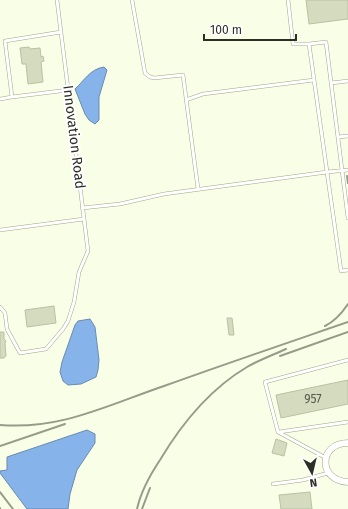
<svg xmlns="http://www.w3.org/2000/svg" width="348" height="509" font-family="'Fira Sans',sans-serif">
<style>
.water{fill:#86b3e9;stroke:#6b8bae}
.building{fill:#d4dbbe;stroke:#b9c0a3}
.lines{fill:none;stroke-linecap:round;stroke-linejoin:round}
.service-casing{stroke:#9fa589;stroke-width:4}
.minor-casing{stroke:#9fa589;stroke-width:7}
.service{stroke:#fff;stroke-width:3}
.minor{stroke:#fff;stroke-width:6}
.rail{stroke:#979c8a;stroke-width:2}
.labels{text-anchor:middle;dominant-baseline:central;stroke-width:4;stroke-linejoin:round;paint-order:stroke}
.number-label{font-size:12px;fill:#565a4a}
.street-label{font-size:14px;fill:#2c2f24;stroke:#fff}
</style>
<rect width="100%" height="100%" fill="#f9ffe7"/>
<path class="water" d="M104,67l3,3 -8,27v23l-4,4 -6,-4 -4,-6 -10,-25c9,-8 15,-20 29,-22z
M90,319l5,8 4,33 -1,10 -2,7 -15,7 -13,1 -5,-4 -3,-9 2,-10 13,-37 3,-4z
M87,430l8,4v9l-18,27 -7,24 -2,15h-41l-27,-36v-2l7,-1v-13z"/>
<path class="building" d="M306,0h42v19l-39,5z
M29,47l1,2 10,-1 1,9 2,-1 1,5 -3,1 2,20 -15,2 -2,-20h-4l-2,-16z
M54,306l2,17 -29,4 -2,-17z
M227,318h5l2,17h-5z
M0,332h4v7l2,2 -1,2 1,13 -2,2h-4z
M348,380v24l-67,14 -5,-23z
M276,439l11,4 -3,13 -12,-3z
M310,492l2,17h-31l-2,-14z"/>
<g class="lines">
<g class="service-casing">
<path id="service" d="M132,0l13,73 5,4 4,1 29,-3 15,114
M61,32l-56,9 7,56 56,-7
M309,44l17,-2 22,176
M331,83l17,-2
M0,99l12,-2
M186,100l17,-6 111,-14
M338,137l10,-1
M348,170l-21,2 14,99 7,-1
M82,208l38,-4 44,-10 163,-22 -18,-128h-16l-5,-44
M0,230l84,-11
M0,307l5,6 2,16 13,24 26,-4 17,-20 5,-8 6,-19 5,-30 9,-21 -31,-251
M279,432l69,-10
M326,458l-48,-26 -13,-50 83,-22
M273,484l30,-4 25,-7"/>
</g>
<g class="minor-casing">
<path id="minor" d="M348,443c-30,0 -30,38 0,39"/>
</g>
<use href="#service" class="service"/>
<use href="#minor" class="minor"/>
<path class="rail" d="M347,176l1,7
M325,326c10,-5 17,-13 23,-22
M280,356l68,-24
M0,425c61,5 108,-20 164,-39 61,-22 123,-43 184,-64
M0,446l65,-22
M0,492l13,17
M0,508v1
M137,509c4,-18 13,-34 23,-49 22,-37 50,-71 87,-93 12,-7 26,-12 39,-18
M142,509l8,-21"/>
</g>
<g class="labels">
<g class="number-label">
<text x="313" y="399">957</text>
</g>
<g class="street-label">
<text transform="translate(74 137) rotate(83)">Innovation Road</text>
</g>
</g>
<g transform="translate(312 473) rotate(172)" stroke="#ffffff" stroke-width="3" paint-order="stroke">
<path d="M0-3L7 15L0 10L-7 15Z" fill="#2c2f24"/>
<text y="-6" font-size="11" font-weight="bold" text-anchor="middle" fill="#2c2f24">N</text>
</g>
<path d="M204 34v6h92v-6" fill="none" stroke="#2c2f24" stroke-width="2"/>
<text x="210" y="34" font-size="12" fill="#2c2f24" stroke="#ffffff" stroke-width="3" paint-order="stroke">100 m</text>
</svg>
